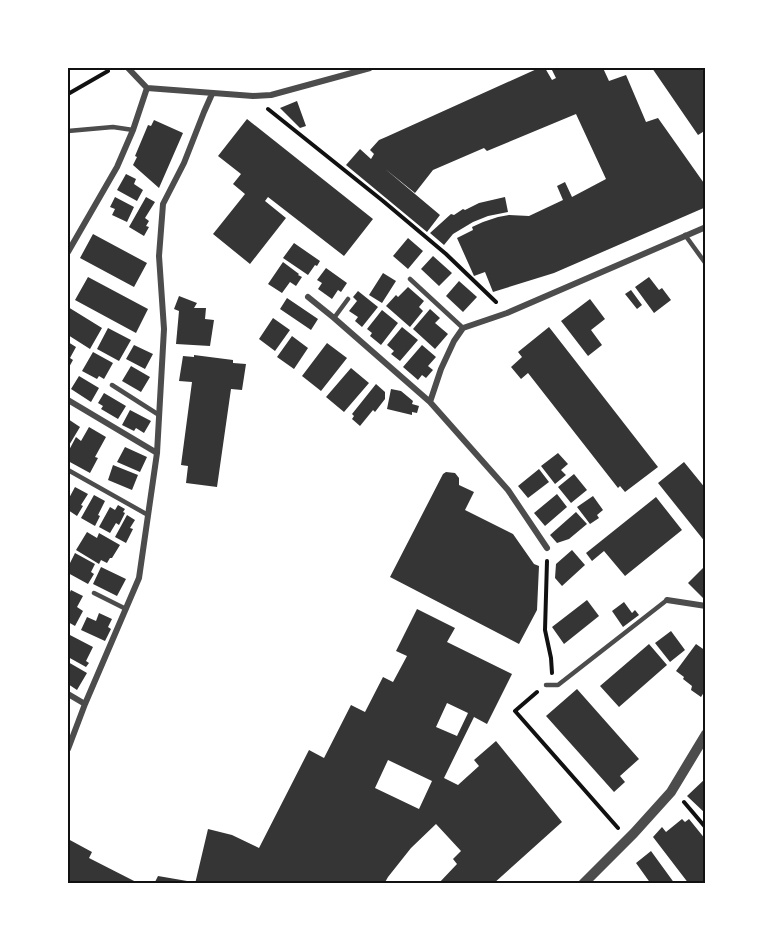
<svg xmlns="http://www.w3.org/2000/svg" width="773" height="951" font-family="'Exo 2',sans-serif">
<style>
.building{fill:#353535;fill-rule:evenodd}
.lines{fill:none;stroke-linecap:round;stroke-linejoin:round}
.path{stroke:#111;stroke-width:4}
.service{stroke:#4c4c4c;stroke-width:4.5}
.minor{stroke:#4c4c4c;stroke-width:6}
.tertiary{stroke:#4c4c4c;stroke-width:10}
.neatline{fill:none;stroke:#111;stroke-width:2}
</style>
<rect width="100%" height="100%" fill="#fff"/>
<path class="building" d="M539,68h6l7,12 4,-2 -5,-10h52l6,13 17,-6 20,47 12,-4 48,68v21l-152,66 -61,19 -8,-20 -11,4 -17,-38 16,-8 -1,-3 11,-5 15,-5 11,-2 20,1 34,-16 -6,-14 8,-4 7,15 34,-18 -30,-65 -89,37 -3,-3 -51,22 -18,23 -31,-25 56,47 -13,17 -81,-67 14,-16 11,10 3,-5 -4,-4 9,-10 7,-3z
M652,68h49l5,6v56l-8,5z
M297,101l9,25 -6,2 -20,-20z
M247,119l126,100 -29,37 -76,-59 -3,4 21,17 -36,46 -37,-30 32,-40 -12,-10 8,-10 -23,-18z
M154,120l29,13 -24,55 -26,-23 4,-8 -2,-1 13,-31 3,1z
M126,174l10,5 -2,5 9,6 -6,11 -20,-11z
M115,197l19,10 -7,15 -15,-7 3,-6 -5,-2z
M146,197l9,5 -10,16 4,3 -3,5 3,1 -5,9 -15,-9z
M505,197l3,15 -20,4 -15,6 -20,12 -9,11 -14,-12 21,-19 3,1 9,-6 2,1 14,-7z
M93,234l54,29 -13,24 -54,-29z
M408,238l15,13 -15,18 -15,-13z
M294,243l26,18 -3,5 -2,-1 -7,10 -25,-17z
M433,256l19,17 -13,13 -18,-17z
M283,262l16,12 -1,1 4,2 -6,9 -6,-4 -8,11 -14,-9z
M326,268l21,15 -6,9 -3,-2 -6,9 -14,-10 4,-6 -5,-3z
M383,273l13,8 -14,22 -13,-8z
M88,277l60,32 -12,24 -61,-33z
M649,277l10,13 3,-2 9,12 -17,13 -19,-26z
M459,281l18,16 -14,15 -17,-16z
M408,287l16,14 -5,6 4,4 -13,16 -24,-21 10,-11 2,2z
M631,290l11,15 -5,4 -12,-15z
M358,291l20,16 -16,20 -7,-6 3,-4 -9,-6 8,-10 -4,-4z
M179,296l18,7 -3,5h12l-1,11 9,1 -4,26 -34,-2 3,-33 -5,-2z
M287,298l31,21 -7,11 -31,-21z
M590,299l15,20 -14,11 11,15 -14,11 -27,-35z
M68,307l34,21 -12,21 -22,-14z
M430,309l10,9 -5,5 13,11 -13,15 -22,-20z
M382,310l16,13 -17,22 -11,-9 2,-3 -5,-4z
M273,318l17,12 -15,21 -16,-12z
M402,327l16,13 -18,21 -9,-7 3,-3 -7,-6z
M549,327l109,140 -33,25 -5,-6 -2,2 -90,-115 -7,6 -10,-12 11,-10 -4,-5z
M108,328l23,12 -12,21 -22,-12z
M292,336l16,12 -14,21 -17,-12z
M68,342l8,5 -6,11 3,2 -5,9z
M327,343l20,15 -26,33 -19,-15z
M134,345l19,9 -8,15 -19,-10z
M422,345l14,12 -8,9 5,4 -7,8 -4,-3 -4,5 -15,-13z
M93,352l20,11 -9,16 -5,-3 -2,3 -15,-8z
M194,355l39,5v3l13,1 -4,26 -11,-1 -14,98 -31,-4 2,-17 -7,-1 11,-83 -13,-1 4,-25 11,1z
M131,366l19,11 -9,15 -19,-11z
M351,368l18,15 -25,29 -18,-15z
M79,376l20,12 -8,14 -20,-13z
M376,384l9,8v7l-10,13 -2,-2 -13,16 -8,-7 2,-3 -2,-2z
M391,389l10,2 12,10 -1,3 7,2 -2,7 -5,-1v3l-25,-6z
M104,393l22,13 -8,13 -17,-10 2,-3 -5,-3z
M130,410l21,11 -7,12 -8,-5 -2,3 -12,-6z
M68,419l12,8 -12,20z
M89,427l17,10 -11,20 3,1 -8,15 -22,-12v-9l8,-15 5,4z
M125,447l22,10 -7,15 -23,-10z
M558,453l10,11 -7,6 5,5 -11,9 -14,-18z
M684,462l22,27v54l-48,-60z
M113,465l25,10 -6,15 -24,-10z
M539,469l10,13 -21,16 -10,-12z
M446,472l9,1 4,5v7l15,7 -9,18 48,24 21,30 5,2 -2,44 -18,34 -129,-67 53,-103z
M574,474l13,16 -16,13 -13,-16z
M75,487l13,7 -7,11 2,1 -6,10 -9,-6v-10z
M557,494l10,13 -22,19 -11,-13z
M94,495l11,6 -7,14 2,1 -5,10 -14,-8z
M593,496l10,14 -6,5 2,3 -9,6 -13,-17z
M656,497l26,33 -57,46 -21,-25 -12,10 -6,-8z
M118,505l7,4 -2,3 2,1 -6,12 -3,-2 -6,10 -11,-6 11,-20 5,3z
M576,512l11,12 -18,15 -12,4 -7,-8z
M127,515l8,5 -5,8 3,1 -7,14 -11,-6z
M87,532l10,6 2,-5 21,12 -8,13h-2l-3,5 -6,-3 -2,4 -23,-14z
M572,550l13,15 -23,21 -7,-8 1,-14z
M75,553l20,11 -4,8 3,2 -6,10 -20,-11v-6z
M706,565v32l-2,2 -16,-16z
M101,567l25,12 -9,17 -24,-12z
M71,590l12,6 -6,11 6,4 -8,15 -7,-4v-26z
M587,600l12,16 -35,28 -12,-17z
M624,602l8,11 3,-3 4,5 -16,12 -11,-16z
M417,609l38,19 -8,14 65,32 -25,50 -13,-7 -30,61 14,7 21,-19 -5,-6 22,-19 66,81 -69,62h-55l19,-20 -4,-5 8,-8 -25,-27 -25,24 -23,29 -4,7h-189l13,-55 24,6 27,13 50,-98 15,8 27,-53 14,7 18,-35 10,5 14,-26 -11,-5zM447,703l21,10 -11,23 -21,-9zM388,760l44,21 -13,28 -44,-21z
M99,613l13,6 -4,8 3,2 -6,12 -24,-11 6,-13 9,4z
M671,631l14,19 -15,12 -15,-19z
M68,634l25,13 -7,14 3,2 -3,4 -18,-10z
M649,644l18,21 -48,42 -19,-21z
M696,644l10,7v38l-5,8 -10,-7 1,-4 -9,-7 1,-2 -8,-6z
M68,662l19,11 -10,17 -9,-6z
M577,689l62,70 -19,17 5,6 -11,10 -68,-76z
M706,778v36l-19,-18z
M682,819l3,3 4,-3 17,21v44h-17l-36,-47 9,-10 4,5z
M68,839l24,13 -3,6 51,26h-72z
M651,851l24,33h-24l-15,-21z
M158,876l35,6v2h-39z"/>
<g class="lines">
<path class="path" d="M68,94l40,-23
M268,109l115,92 63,53 50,48
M547,561l-2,69 6,28 1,15
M537,692l-22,19 103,117
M684,802l22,26"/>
<path class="service" d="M68,131l45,-4 20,3
M685,235l21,29
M410,279l53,49
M334,318l14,-19
M112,385l47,30
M68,470l80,45
M94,593l32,16
M546,685h12l109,-85"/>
<path class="minor" d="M128,68l19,20 106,8 18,-1 99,-27
M68,252l49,-85 16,-37 14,-42
M308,297l26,21 96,84 78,88 39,58
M68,400l89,53
M430,402l11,-33 13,-28 9,-13 44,-15 199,-86
M667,600l39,6
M68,694l17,10
M68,749l17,-45 54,-126 18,-125 7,-124 -5,-73 4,-52 21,-41 20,-51 8,-18"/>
<path class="tertiary" d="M583,884l51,-51 37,-41 35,-58"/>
</g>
<rect width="773" height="951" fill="none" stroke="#ffffff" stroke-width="138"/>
<rect x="69" y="69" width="635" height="813" class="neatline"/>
</svg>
